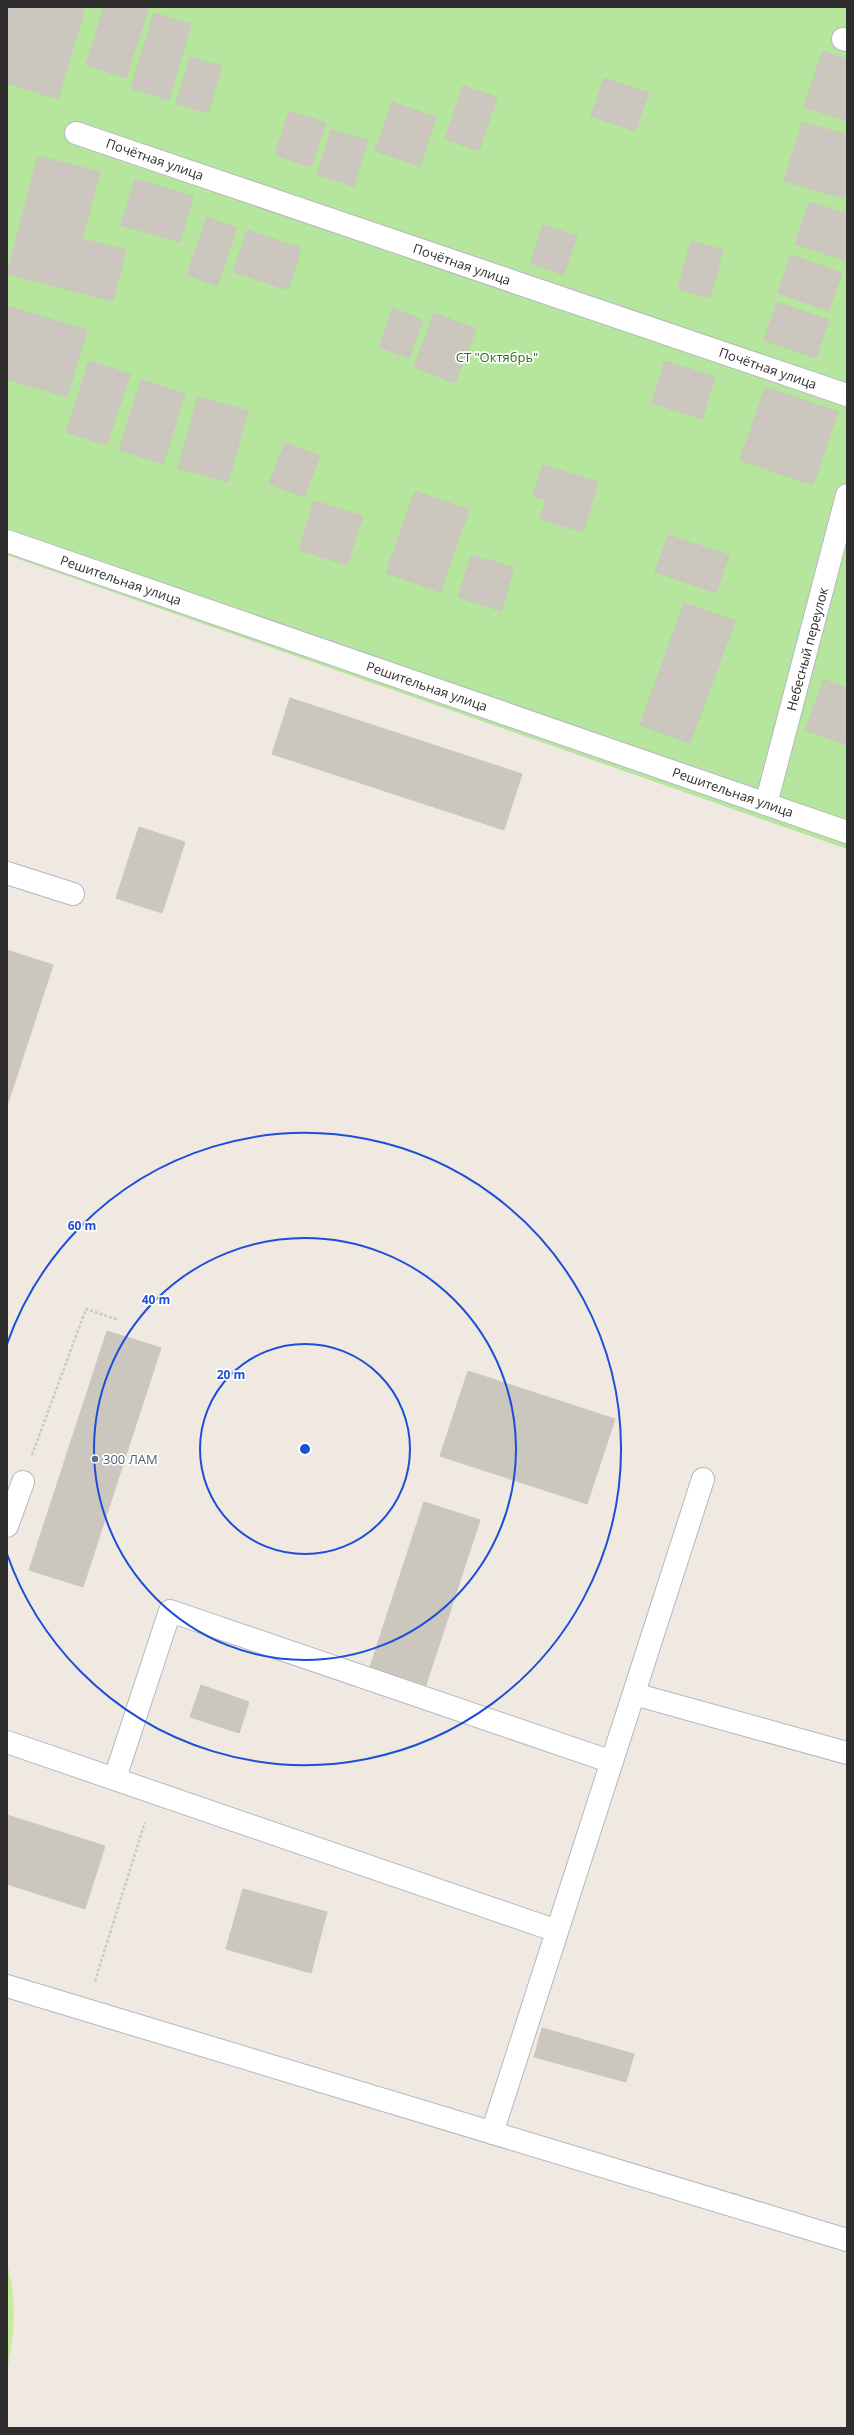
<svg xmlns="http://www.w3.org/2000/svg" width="854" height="2435" font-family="'Open Sans',sans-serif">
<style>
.green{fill:#b6e59e}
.pitch{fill:#c9ec9a}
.building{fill:#cbc7bf;stroke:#cbc5ba}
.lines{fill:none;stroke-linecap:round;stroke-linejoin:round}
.minor-casing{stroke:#b4b7c1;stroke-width:24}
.path{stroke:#c9c9c9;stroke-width:2.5;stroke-dasharray:3 2;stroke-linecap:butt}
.minor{stroke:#fff;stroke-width:22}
.ring{fill:none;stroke:#1d4ed8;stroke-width:2}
.service-dot{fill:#5c6f8a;stroke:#fff;stroke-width:1.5}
.labels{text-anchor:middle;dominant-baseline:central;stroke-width:3.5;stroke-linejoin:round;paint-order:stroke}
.street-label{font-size:13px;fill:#2e2e2e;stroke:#fff}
.park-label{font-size:13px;fill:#2c6e1b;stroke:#fff}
.service-label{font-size:13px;fill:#4e5e75;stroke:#fff;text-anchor:start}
.centre{fill:#1d4ed8;stroke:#fff;stroke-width:2}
.ring-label{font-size:12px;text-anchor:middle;font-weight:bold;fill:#1d4ed8;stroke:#fff;stroke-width:3.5;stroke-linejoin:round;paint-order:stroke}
</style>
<rect width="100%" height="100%" fill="#efe9e1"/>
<path class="green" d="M7,7h840v842l-840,-294z"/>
<path class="pitch" d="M7,2264c10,35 8,71 0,106z"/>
<path class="building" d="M7,7h78l-27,92 -51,-16z
M104,7h45l-23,71 -40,-13z
M154,13l37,11 -22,76 -38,-12z
M823,51l24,8v62l-43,-14z
M190,57l32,9 -14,47 -32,-9z
M604,78l45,15 -14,38 -44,-15z
M463,86l34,11 -18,54 -34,-12z
M392,102l44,15 -16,49 -45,-15z
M289,111l37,12 -15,44 -36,-12z
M802,122l45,13v50l-4,13 -59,-17z
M331,130l37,10 -14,46 -37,-11z
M38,156l62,16 -18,67 44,11 -13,51 -106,-27z
M135,179l58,17 -13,46 -59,-17z
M809,202l38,12v36l-3,10 -49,-16z
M207,217l30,11 -20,58 -30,-11z
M543,225l34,11 -13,39 -34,-12z
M247,230l54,18 -13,42 -55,-18z
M691,241l32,9 -13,48 -32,-9z
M791,255l51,18 -13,38 -51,-18z
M777,302l52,18 -13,38 -52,-18z
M7,306l80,24 -20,67 -60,-18z
M393,308l30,12 -14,38 -30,-11z
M434,313l42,16 -21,54 -41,-16z
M89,361l41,13 -23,71 -41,-13z
M665,361l50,16 -13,42 -50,-16z
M141,380l44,14 -22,70 -44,-14z
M765,387l73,25 -25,73 -73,-25z
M198,397l50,14 -20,71 -50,-14z
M285,443l35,13 -16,41 -35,-13z
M543,465l55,17 -15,50 -43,-13 6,-19 -13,-4z
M415,491l54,19 -29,82 -54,-19z
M314,501l49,15 -16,49 -48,-15z
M668,535l61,20 -13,38 -61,-21z
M471,555l43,13 -13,43 -43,-14z
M684,603l51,18 -45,122 -50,-18z
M824,680l23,8v57l-42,-15z
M290,698l232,76 -18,56 -232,-76z
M139,827l46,15 -23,71 -46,-15z
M7,950l46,15 -46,141z
M107,1331l54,17 -78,239 -54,-17z
M468,1371l147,48 -28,85 -147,-48z
M424,1502l56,18 -54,165 -56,-18z
M201,1685l48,17 -10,31 -49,-16z
M7,1815l98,31 -20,63 -78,-25z
M243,1889l84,23 -16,61 -85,-24z
M542,2028l92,26 -8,28 -92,-25z"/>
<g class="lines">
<g class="minor-casing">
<path id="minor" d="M843,39l4,1
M76,133l771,262
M7,541l840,291
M766,804l81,-309
M7,873l66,21
M7,1526l16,-44
M634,1694l213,59
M7,1742l550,189
M115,1778l55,-167 442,151
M7,1986l840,254
M492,2133l211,-654"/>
</g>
<path class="path" d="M32,1455l54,-146 33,11
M95,1981l50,-159"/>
<use href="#minor" class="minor"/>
</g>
<g class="ring">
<circle cx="305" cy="1449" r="105"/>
<circle cx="305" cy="1449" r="211"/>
<path d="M7 1344A316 316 0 1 1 7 1554"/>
</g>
<circle class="service-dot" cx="95" cy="1459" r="4"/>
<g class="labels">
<g class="street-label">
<text transform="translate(155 159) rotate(19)">Почётная улица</text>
<text transform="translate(462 264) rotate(19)">Почётная улица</text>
<text transform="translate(768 368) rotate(19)">Почётная улица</text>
<text transform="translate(121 580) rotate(19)">Решительная улица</text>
<text transform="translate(807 649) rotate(-75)">Небесный переулок</text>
<text transform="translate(427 686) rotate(19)">Решительная улица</text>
<text transform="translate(733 792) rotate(19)">Решительная улица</text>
</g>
<g class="park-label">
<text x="497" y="357">СТ "Октябрь"</text>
</g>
<g class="service-label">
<text x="103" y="1459">300 ЛАМ</text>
</g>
</g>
<circle cx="305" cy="1449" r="6" class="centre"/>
<g class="ring-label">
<text x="82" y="1230">60 m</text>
<text x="156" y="1304">40 m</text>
<text x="231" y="1379">20 m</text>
</g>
<rect width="854" height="2435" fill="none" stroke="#2e2e2e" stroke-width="16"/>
</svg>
